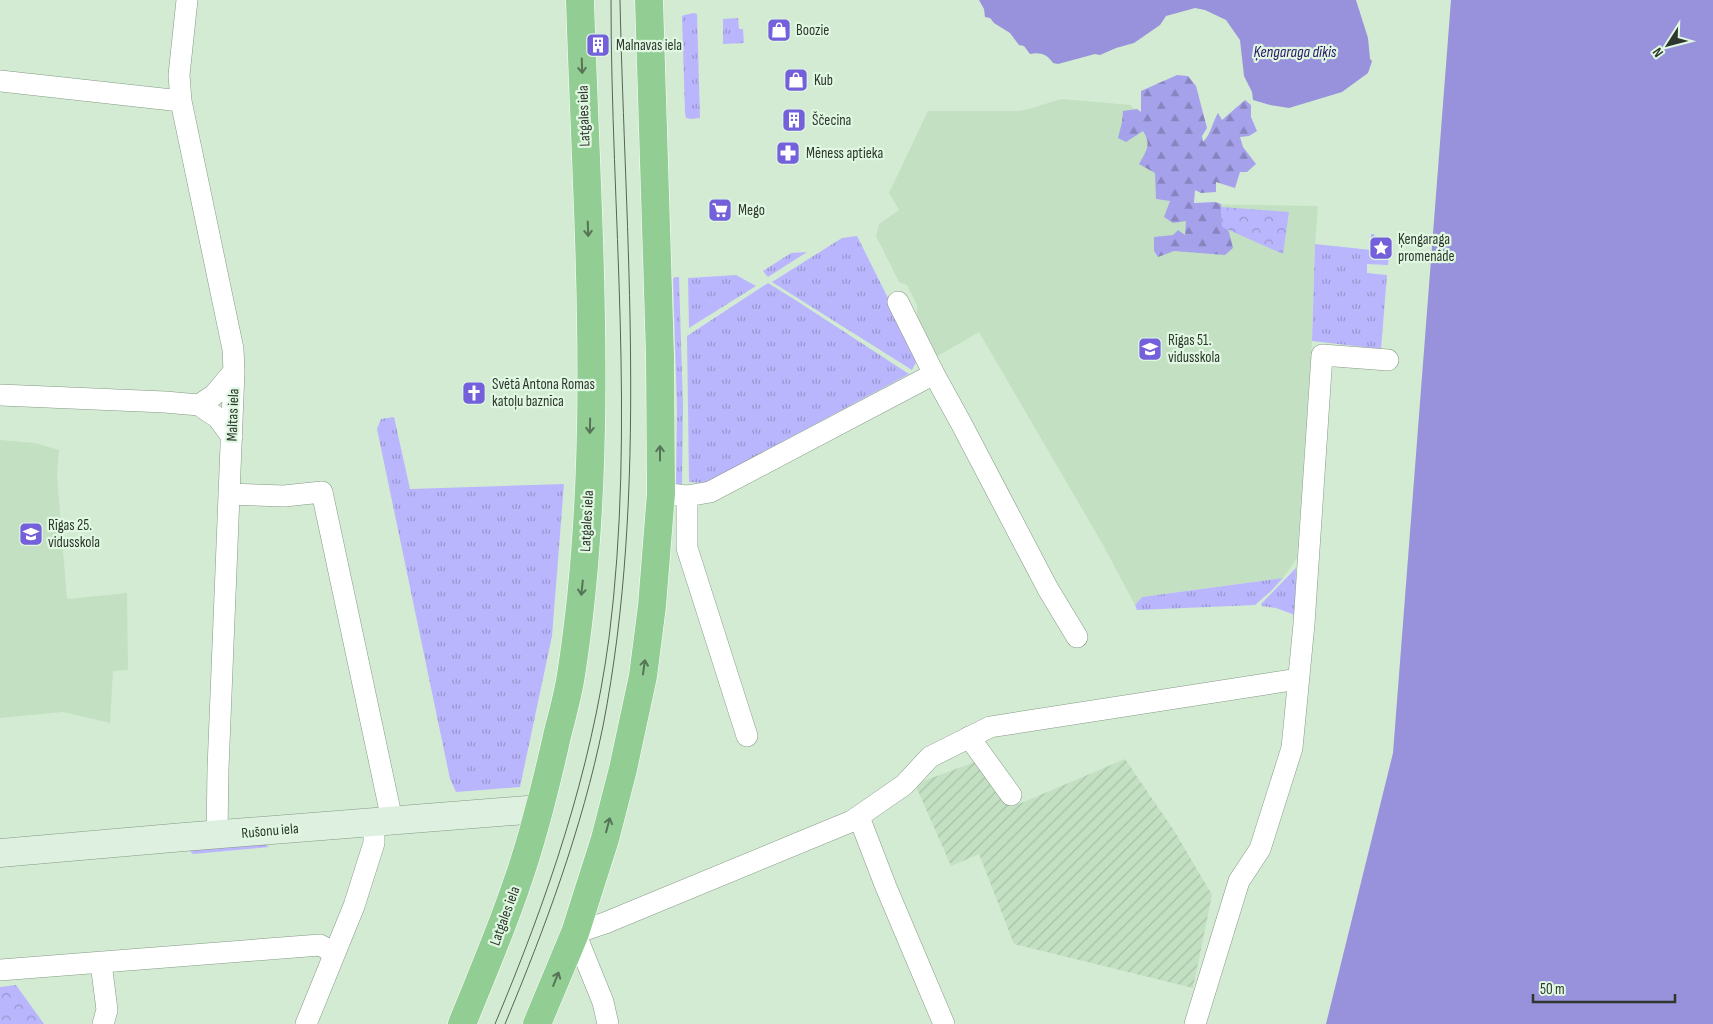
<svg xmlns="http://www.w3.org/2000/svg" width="1713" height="1024" font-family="'Sofia Sans Condensed',sans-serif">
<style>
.built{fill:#c3e0c3}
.industrial{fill:url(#industrial-furrows)}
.grass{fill:url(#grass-tufts)}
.forest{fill:url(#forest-firs)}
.park{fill:url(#park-crowns)}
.water{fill:#9792db}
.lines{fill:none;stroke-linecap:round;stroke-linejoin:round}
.street-casing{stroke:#849a85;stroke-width:22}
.secondary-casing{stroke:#849a85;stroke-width:29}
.highway-casing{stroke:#fff;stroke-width:29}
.street{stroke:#fff;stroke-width:21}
.secondary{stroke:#def0df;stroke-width:28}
.highway{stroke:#92cd94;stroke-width:28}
.tram{stroke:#576457;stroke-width:1}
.oneway{stroke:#567357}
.labels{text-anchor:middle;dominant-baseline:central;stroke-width:4.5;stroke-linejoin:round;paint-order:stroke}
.poi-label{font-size:15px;fill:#2e372e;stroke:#e0f8e1;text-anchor:start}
.street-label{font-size:15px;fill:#2e372e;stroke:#e0f8e1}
.water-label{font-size:16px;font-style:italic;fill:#2b1469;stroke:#e0f8e1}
</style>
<defs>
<pattern id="industrial-furrows" width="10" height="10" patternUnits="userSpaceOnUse" patternTransform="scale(1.25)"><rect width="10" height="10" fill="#c3e0c3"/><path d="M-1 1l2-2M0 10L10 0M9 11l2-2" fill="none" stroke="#a8c1a8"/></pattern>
<pattern id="grass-tufts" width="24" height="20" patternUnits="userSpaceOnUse" patternTransform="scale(1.25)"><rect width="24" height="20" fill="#bab6fe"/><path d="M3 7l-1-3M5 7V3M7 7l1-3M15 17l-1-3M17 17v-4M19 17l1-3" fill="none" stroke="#9895ce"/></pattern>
<pattern id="forest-firs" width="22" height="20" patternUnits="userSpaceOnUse" patternTransform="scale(1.25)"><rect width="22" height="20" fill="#a6a1eb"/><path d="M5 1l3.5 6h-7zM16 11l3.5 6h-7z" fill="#8884bf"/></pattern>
<pattern id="park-crowns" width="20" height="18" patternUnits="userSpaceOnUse" patternTransform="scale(1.25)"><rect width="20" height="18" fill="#bab6fe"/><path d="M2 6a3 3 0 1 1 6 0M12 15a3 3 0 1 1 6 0" fill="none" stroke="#9895ce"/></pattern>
</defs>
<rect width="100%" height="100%" fill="#d3ebd3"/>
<path class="built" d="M1061,99l70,6 63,99 124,2 -3,38 -3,97 -15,217 -14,20 -141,19 -7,8 -33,-62 -123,-211 -45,26 -17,-37v-16l-10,-20 -8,-3 -23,-46 3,-12 20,-14 -10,-17 39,-82h89l12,-2z
M0,440l35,3 24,7 -2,25 10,124 60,-6 1,77 -15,1 -3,52 -47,-11 -63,6z"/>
<path class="industrial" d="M1125,759l50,73 37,63 -19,93 -179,-44 -35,-90 -28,12 -36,-82 60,-22 7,2 30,43z"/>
<path class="grass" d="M694,13l3,1 3,104 -9,1 -5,-1 -1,-5 -3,-97 2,-1z
M738,18l1,11h4l1,14 -21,1v-25z
M1371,234h3l4,17 11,3 -1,11 -21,-1v9l20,2 -6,74 -69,-8 3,-97 56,6z
M857,236l59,118v8l-4,8 -140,-88 70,-44z
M807,252l-39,25 -5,-6 28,-18z
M736,275l20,11 -67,42 -1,-50z
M675,277h4l4,129 -1,78h-5l-1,-2 1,-74 -4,-129z
M768,283l29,18 112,73 -204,109 -16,-1 -2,-146z
M394,417l16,72 154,-5 -12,152 -32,151 -64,5 -6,-13 -73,-350 4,-10z
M1296,568l-1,47 -19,-7 -14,-2 -1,-2z
M1283,578l-12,13 -16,14 -118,5 -2,-5 7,-8z
M263,841l6,6 -76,7 -3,-3v-4z"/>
<path class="forest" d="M1177,75l11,1 8,10 11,42 -5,8 1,6c8,-8 9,-19 15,-29l4,7 23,-20 6,5v12l6,14 -8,5 -9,1 3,10 13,17 -9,8h-7l-5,16 -19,-6v10l-15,1 -6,-3 -1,13 21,-1 6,2 1,18 7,10 4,16 -8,7 -51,-4 -16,6 -4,-6v-14l19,-2 5,-5 7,5 1,-14 -13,2 -9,-6 6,-16 -14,-2 -1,-26 -16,-9c7,-13 13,-19 4,-33l-17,11 -8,-4 4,-16 1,-11 14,-2 4,3v-21z"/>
<path class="park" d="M1221,207l68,5 -6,42 -61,-27z
M16,985l28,39h-44v-37z"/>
<path class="water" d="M979,0h377l12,38 2,21 2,2 -4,12 -26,19 -53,16 -19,-3 -17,-5 -1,-8 -8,-16 -4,-36 -14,-20 -21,-10 -10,-2 -29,8 -6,9 -26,18 -18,5 -16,7 -5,-1 -37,10 -5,-1c-6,-9 -13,-11 -23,-9l-6,-8 -5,-1 -9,-12 -16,-10 -4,-5 -5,-1 -1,-8z
M1451,0h262v1024h-387l67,-271z"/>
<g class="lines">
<g class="street-casing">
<path id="street" d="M187,0l-8,75 2,26 52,248 1,22 -16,398 -1,66
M0,81l181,20
M898,302l36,72
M0,395l165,7 34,3 19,13 14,19
M199,405l15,-10 20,-24
M661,493l26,3 23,-4 224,-118 27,49 87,166 29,48
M230,494l54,2 38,-4 70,328
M687,496v52l60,188
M969,737l42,58
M859,817l27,70 58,137
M101,963l6,47 -4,14
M0,970l320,-25 14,8
M306,1024l48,-118 20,-63v-21
M608,1024l-5,-22 -28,-69 30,-10 247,-102 52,-36 26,-28 60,-30 308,-48
M1195,1024l44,-143 21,-32 32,-101 12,-124 18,-269 66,5"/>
</g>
<g class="secondary-casing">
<path id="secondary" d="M0,853l184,-16 355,-28"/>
</g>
<g class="highway-casing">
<path id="highway" d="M462,1024c19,-47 39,-93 55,-141 17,-48 29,-98 40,-147 5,-20 11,-41 14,-61 35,-223 16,-450 9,-675
M537,1024l38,-91 30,-94 18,-70 20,-93 9,-70 9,-113 -1,-138 -11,-355"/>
</g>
<use href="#street" class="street"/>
<use href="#secondary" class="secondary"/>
<use href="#highway" class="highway"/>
<path class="tram" d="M495,1024c52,-124 96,-251 114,-386 27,-212 2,-425 2,-638
M505,1024c40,-96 77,-195 98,-298 46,-236 22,-487 17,-726"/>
</g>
<defs><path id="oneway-shaft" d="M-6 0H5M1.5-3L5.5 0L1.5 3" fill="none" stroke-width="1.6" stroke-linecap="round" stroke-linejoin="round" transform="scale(1.25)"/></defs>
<g class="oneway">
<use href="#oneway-shaft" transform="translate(582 66) rotate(88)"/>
<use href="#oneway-shaft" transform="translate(588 229) rotate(88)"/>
<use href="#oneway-shaft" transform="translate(590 426) rotate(91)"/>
<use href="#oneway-shaft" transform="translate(660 453) rotate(-90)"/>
<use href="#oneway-shaft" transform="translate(582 588) rotate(96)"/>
<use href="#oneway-shaft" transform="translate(644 667) rotate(-82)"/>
<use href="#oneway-shaft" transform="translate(608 825) rotate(-75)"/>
<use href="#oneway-shaft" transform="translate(556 979) rotate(-68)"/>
</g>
<defs>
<g id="shop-square" transform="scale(1.25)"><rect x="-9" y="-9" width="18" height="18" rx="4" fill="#7360da" stroke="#e0f8e1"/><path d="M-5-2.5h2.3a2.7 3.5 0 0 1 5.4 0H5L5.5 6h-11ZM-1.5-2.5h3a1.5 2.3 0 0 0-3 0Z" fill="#fff"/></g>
<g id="building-square" transform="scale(1.25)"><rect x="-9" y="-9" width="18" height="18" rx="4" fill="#7360da" stroke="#e0f8e1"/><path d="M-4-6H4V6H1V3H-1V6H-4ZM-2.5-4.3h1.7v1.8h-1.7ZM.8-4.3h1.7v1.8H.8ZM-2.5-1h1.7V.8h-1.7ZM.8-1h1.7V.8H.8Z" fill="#fff"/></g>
<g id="pharmacy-square" transform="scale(1.25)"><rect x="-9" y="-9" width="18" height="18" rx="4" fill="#7360da" stroke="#e0f8e1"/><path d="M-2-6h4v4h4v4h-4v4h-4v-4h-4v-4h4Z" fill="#fff"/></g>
<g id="supermarket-square" transform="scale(1.25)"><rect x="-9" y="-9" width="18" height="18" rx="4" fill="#7360da" stroke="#e0f8e1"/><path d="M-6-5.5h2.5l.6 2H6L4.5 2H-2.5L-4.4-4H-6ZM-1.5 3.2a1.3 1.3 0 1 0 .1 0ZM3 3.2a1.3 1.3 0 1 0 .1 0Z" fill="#fff"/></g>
<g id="sight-square" transform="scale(1.25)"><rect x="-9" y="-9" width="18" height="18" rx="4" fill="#7360da" stroke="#e0f8e1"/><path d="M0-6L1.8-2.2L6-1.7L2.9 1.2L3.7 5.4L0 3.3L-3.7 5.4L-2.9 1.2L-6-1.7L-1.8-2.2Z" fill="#fff"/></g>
<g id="school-square" transform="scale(1.25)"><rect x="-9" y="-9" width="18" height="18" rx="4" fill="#7360da" stroke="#e0f8e1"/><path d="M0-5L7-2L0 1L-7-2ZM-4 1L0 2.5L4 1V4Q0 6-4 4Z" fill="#fff"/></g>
<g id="church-square" transform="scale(1.25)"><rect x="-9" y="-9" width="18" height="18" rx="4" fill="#7360da" stroke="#e0f8e1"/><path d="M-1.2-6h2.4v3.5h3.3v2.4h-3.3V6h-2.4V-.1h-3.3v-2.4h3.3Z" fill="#fff"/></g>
</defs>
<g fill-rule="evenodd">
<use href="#shop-square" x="779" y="30"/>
<use href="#building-square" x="598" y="45"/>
<use href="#shop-square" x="796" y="80"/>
<use href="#building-square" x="794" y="120"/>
<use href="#pharmacy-square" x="788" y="153"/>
<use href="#supermarket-square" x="720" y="210"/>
<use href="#sight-square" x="1381" y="248"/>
<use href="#school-square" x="1150" y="349"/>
<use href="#church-square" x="474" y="393"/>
<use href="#school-square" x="31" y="534"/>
</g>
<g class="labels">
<g class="poi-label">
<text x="796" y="30">Boozie</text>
<text x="616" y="45">Malnavas iela</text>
<text x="814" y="80">Kub</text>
<text x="812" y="120">Ščecina</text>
<text x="806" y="153">Mēness aptieka</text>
<text x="738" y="210">Mego</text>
<text x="1398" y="239">Ķengaraga<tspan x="1398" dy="17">promenāde</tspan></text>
<text x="1168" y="340">Rīgas 51.<tspan x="1168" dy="17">vidusskola</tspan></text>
<text x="492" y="384">Svētā Antona Romas<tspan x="492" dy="17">katoļu baznīca</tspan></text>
<text x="48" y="525">Rīgas 25.<tspan x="48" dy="17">vidusskola</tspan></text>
</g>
<g class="street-label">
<text transform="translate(584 116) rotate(-92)">Latgales iela</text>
<text transform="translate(233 415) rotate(-88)">Maltas iela</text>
<text transform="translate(587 521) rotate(-87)">Latgales iela</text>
<text transform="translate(270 831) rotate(-5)">Rušonu iela</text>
<text transform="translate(505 916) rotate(-70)">Latgales iela</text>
</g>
<g class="water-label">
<text x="1295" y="52">Ķengaraga dīķis</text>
</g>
</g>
<g transform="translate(1668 45) rotate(234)" stroke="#e0f8e1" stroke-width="4" paint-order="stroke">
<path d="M0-4L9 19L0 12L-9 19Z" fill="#2e372e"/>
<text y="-8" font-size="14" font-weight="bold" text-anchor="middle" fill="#2e372e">N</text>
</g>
<path d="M1533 994v8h142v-8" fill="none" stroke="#2e372e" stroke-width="2.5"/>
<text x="1540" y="994" font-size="15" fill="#2e372e" stroke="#e0f8e1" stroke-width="4" paint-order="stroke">50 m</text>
</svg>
